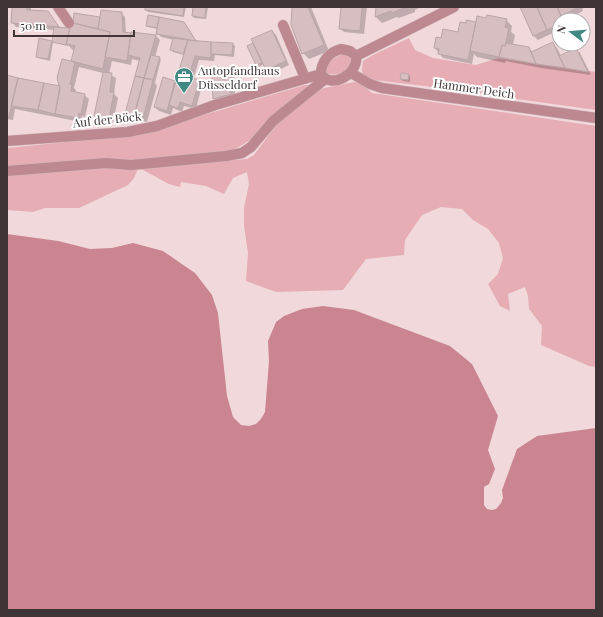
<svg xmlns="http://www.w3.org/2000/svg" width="603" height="617" font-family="'Playfair Display',serif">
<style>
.green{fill:#e6adb5}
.water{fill:#ca8590}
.shadow{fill:#0003;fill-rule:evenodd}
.building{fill:#d6bec1;stroke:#bba5a7}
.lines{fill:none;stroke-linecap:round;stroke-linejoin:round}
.minor-casing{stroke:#cdb7ba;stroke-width:11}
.minor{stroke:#bd8890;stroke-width:10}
.labels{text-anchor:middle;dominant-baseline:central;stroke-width:4;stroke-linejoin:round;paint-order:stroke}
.poi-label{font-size:12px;fill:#3f3537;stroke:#fff;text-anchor:start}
.street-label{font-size:12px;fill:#3f3537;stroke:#fff}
</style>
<rect width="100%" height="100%" fill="#f0d8db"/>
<path class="green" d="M409,38l6,12 18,8 43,7 22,-7 98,14v38l-172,-24 -50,-6 -11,-5 -1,-4 1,-10 10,-6z
M343,54l4,1 4,4c-1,11 -13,19 -24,14 -3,-10 8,-16 16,-19z
M354,82l7,2 11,9 224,33v221l-1,1 1,19 -7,-1 -48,-21 1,-19 -13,-17 -1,-13 -3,-9 -17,7 2,17 -10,-5 -12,-22 10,-10 5,-16 -4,-15 -11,-14 -15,-9 -11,-11 -21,-2 -19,8 -17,25 -1,15 -38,4 -23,31 -67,2 -30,-11 2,-28 -4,-27v-18l5,-24 -2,-12 -14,6 -9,16 -18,-8 -25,-4 -1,5 -11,-3 -26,-14 -5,-1 -4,9 -6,7 -49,23h-34l-12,4 -26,-2v-36l64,-6h51l125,-9 7,-4 20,-27 14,-17 32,-22z
M305,85h4v3c-27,24 -52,54 -86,66l-216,15v-21l108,-11 34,-6z"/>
<path class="water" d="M7,234l51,7 32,8 22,-1 21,-5 30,8 32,22 17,22 6,18 9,83 6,21 8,8 8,1 7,-2 5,-5 4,-7 4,-51 -1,-20 8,-19 8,-6 18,-7 21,-3 31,4 96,36 22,18 26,52 -10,34 7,19 -6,15 -5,3v18l3,4 5,1 4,-1 5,-6 2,-5 -1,-8 15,-41 20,-13 59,-8v182h-589z"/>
<path class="shadow" d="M13,7h18v4l17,1 12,16 7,1 10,-4 -3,-3 47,-9 4,4 1,16 30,3 4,4 -5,17 6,2 -6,24 2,3 -10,36 -16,-4 -5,-4 14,-53 -8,-2 -1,6 -19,-4 -3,13 7,4 -2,16 4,4 -5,25 -13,-3 -5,-4 8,-43 -24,-6 -5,21 2,2 -1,3 9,2 5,4 -4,18 -3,-1 -1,6 -66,-13 -2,11 -6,-1v-43l53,11 14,-24 -2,-2 2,-10 -6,-6v1l-15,-4 -3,19 -12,-3 -1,-1 14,-15 1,1 3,-13 -39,-3 -4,-5zM102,29l10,2v2l-10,-2z
M146,7h40l-2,10 -36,-5 -2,-2z
M194,7h14l-2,12 -12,-1 -1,-2z
M293,7h18l18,44 -20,8 -6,-6z
M342,7h25l-3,27 -20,-2 -4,-4z
M377,7h44l-6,3v2l-16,6 -2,-1 -15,6 -6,-6z
M521,7h65l-4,2 1,2 -18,9h-6v10l-21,10 -4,-4z
M149,16l34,7 5,5 9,14 36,2 2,2 -1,11 -19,-2 -1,6 -15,-1 -5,17 -3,2 7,2 4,4 -6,24 -12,-3 -2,6 -9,-4 -2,7 -12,-4 -4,-4 20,-26 1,2 8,-28 -11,-3 -2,-2 3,-10 -13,-3 -4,-4 1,-4 -9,-2 -2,-1z
M506,20l6,6 -1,6 4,3 -2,10 16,3 4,5 20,-9 4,4 4,8 15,-7 4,4 11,22 -50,-7 -35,-7 -1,2 -28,-6 -3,-3 -2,10 -29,-6 -8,-10 7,-9 17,-6 8,-9z
M272,31l4,4 13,30 -18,9 -5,-4 -2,-6 -5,3 -2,-2 -9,-19 7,-3z
M230,70l4,4 1,24 -17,5 -4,-4 5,-22z
M409,75l1,2v5l-7,-1 -2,-2z"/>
<path class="building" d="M12,7h15v3l21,1 11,16 -48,-4z
M145,7h39l-1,9 -38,-6z
M193,7h13l-1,11 -13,-2z
M292,7h16l16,38 -22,9 -11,-29z
M341,7h21l-2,24 -21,-2z
M376,7h30l-14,6 -1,-2 -16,6z
M520,7h17l10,23 -14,6z
M537,7h20l6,13h-4v4l-12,6z
M557,7h22l-18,9z
M101,10l21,2 1,20 8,1 -4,28 -22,-4 5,-25 -12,-3z
M74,13l26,4 -2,12 -25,-6z
M148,15l11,2 -2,11 -11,-2z
M487,15l20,4 -2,8 4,1 -4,18 -3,-1 -3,12 -29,-6 7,-35 9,2z
M159,17l25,5 12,19 -40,-7z
M466,20l10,2 -8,38 -30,-6 1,-5 -5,-1 2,-11 5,1 2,-9 15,3 2,-10 6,1z
M73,23l37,9 -7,37 -32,-8 4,-15 -9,-2 4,-16h-3z
M54,27l16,1 -4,17 -14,-3z
M272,30l14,31 -20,9 -15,-31z
M131,32l25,3 -12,43 -9,-2 5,-18 -12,-3z
M39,38l13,3 -4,18 -12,-2z
M173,38l15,2 -5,14 -13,-4z
M188,40l23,2v16l-16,-2 -5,17 -4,4 -8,-3z
M211,42l22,1 -1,12 -21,-1z
M553,42l6,14 6,12 -29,-4 -5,-12z
M253,43l9,20 -6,2 -9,-19z
M506,43l23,4 7,17 -37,-7 3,-12 3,1z
M576,48l12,24 -23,-4 -6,-12z
M151,55l9,2 -7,23 -9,-2z
M62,59l13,3 -5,22 2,1 -1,6 14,3 -4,20 -2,-1 -1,5 -23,-4 5,-25 -3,-11z
M230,69l1,25 -18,5 -1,-23h6l-1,-6z
M103,72l9,1 -2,19h4l-5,27 -15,-3z
M401,73l8,1 -1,6 -8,-1z
M178,74l21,6 -7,26 -12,-4 -2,6 -9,-3z
M7,75l11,3 -9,39 -2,-1z
M135,76l9,2 -10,38 -9,-2z
M163,77l12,4 -8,30 -13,-4z
M18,78l26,5 -6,27 -27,-4z
M144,78l9,2 -10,39 -9,-3z
M44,83l16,3 -5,28 -17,-4z"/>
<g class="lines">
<g class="minor-casing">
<path id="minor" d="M58,7l11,16
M283,25l22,53
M341,49l9,2 6,5c3,18 -25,34 -35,18 0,-12 8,-22 20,-25z
M356,56l98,-49
M351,73l19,11 12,4 214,30
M7,141l121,-9 29,-6 58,-21 106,-31
M7,171l99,-8 25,2 95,-9 16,-3 9,-6 22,-26 52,-42"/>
</g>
<use href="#minor" class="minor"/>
</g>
<defs>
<g id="office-pin" transform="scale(1)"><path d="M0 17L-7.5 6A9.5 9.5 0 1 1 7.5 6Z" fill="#428984" stroke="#fff"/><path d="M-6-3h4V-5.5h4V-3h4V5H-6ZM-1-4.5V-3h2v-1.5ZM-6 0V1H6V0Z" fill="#fff"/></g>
</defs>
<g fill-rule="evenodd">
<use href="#office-pin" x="184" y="77"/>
</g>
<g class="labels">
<g class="poi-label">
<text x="198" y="70">Autopfandhaus<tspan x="198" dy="14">Düsseldorf</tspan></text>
</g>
<g class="street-label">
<text transform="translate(474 88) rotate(8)">Hammer Deich</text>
<text transform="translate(107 119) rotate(-6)">Auf der Böck</text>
</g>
</g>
<rect width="603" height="617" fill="none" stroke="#3f3537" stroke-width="16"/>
<g transform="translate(571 32) rotate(286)"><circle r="19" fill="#ffffff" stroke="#b2aeaf"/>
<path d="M0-3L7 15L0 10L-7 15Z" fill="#428984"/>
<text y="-6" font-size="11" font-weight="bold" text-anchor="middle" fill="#3f3537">N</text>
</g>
<path d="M14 30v6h120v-6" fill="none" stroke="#3f3537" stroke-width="2"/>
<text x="20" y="30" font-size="12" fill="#3f3537" stroke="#ffffff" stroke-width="3" paint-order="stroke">50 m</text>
</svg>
